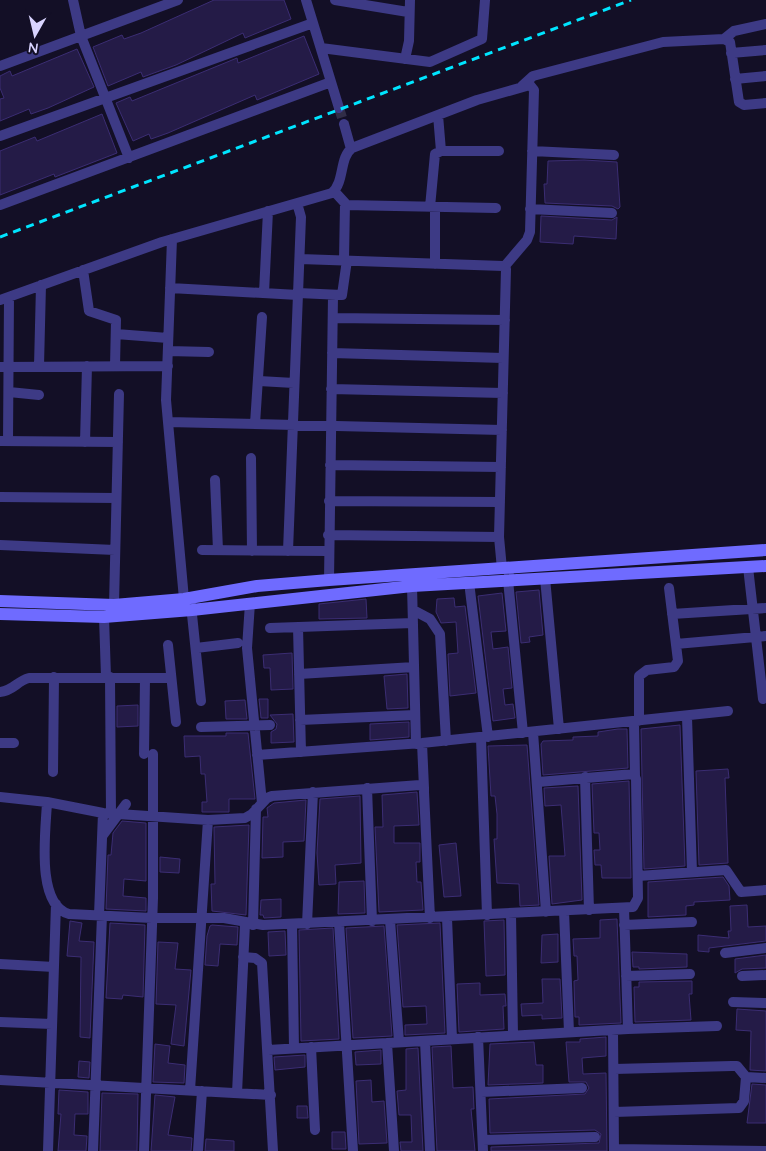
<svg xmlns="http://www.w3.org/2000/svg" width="766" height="1151" font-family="Quicksand,sans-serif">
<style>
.building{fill:#241b47;stroke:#3b2d73}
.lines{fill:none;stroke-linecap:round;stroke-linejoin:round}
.street-tunnel{stroke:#312d47;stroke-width:10;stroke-dasharray:10 5;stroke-linecap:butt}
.street{stroke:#3d3a85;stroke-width:10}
.secondary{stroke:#6f6bff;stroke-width:12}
.rail{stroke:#00e5ff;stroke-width:3;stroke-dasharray:8 6;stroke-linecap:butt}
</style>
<rect width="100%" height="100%" fill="#130f26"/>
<path class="building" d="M214,0h70l7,19 -46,19 -2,-5 -67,32 -33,12 -2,-5 -33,14 -15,-39 29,-12 2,4 17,-6z
M304,36l15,38 -62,26 -2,-5 -16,7 -71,31 -17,6 -2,-5 -16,7 -17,-38 14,-6 2,4 105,-43 1,5z
M77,49l17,38 -46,21 -17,6 -2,-5 -29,12v-22l4,-1 -4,-10v-12l10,-5 2,5z
M102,114l15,39 -62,24 -1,-3 -54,21v-44l35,-14 2,4z
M584,160l33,2 3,45 -2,2 -6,-3 -67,-3 -1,-19h3l1,-23z
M541,216l71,4 5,-3 -1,22 -42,-3 -1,8 -33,-2z
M539,590l4,45 -14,2 1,5 -9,1 -5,-51z
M502,593l4,38 -15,1 2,17 15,-2 4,41 -9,1 2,16 8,-1 2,14 -22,3 -15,-125z
M454,598l1,9 10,-1 11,87 -26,3 -2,-42 10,-1 -2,-31 -15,1 -5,-11 1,-13z
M366,599l1,19 -48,1v-15z
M292,653l1,36 -22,1 -1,-22h-6l-1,-13z
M407,674l1,34 -21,1 -3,-33z
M259,699h9v19h-7z
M245,700l2,19h-21l-1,-18z
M138,705v21l-21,1v-21z
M293,714l1,28 -23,1v-11l5,-3 1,-5 -7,-9z
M409,722v15l-39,3v-16z
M680,725l5,141 -41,3 -3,-140z
M618,729h9l1,39 -85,7 -2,-31 2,-3 30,-1v-3l25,-1v-4z
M226,733h22l7,66h-26v13h-27v-10h5l-2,-28h-4l-1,-18 -15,1 -1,-21h42z
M527,745l12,160 -19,1 -1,-22 -22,-1 -3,-44h3v-25l-2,-18h-4l-3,-50z
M728,769l1,9h-4l3,85 -29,2 -3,-94z
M629,781l2,97h-29l-1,-13h-6l-1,-15h6l-1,-17h-5l-2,-49z
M578,786l4,114 -30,4 -3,-48h16l-2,-26 -2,-25 -16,1 -1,-18z
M417,792l2,33 -25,1v17h26v19h-4l1,20h4l2,28 -44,2 -4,-85h8l-1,-32z
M360,796l1,67 -26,2 1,19 -17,1 -2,-32 3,-54z
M306,800l-2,41 -21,1v15l-21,1 1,-41h5l-1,-9 7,-5z
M122,821l24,2v58l-22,-2 -1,17 23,2v13l-40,-2 2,-54h3l2,-22z
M249,825l-3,90 -34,-4 -1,-27h4l-1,-57z
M456,843l5,53 -17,1 -5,-52z
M160,857l20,2 -1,14 -19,-1z
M723,877l6,9 1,14 -36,2v3l-8,1v9l-38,2v-35z
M364,881l1,32 -27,1 1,-32z
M281,899v18l-17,1 -1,-3h-3l1,-15z
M747,905l1,22 18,-1v15l-57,7v4l-11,-1v-16l31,3 -1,-7h3l-1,-25z
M617,919l4,104 -42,2v-8h-4l-1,-36 4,-1 -1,-24h-3l-1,-17 27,-1v-18z
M504,920l1,55 -19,1 -2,-55z
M70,921l12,2 -3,18 15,1 -4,96 -10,-1 1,-80 -14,-1z
M110,923l35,2 -2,72 -20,-2 -1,4 -16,-1z
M440,923l5,110 -40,2v-10l22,-1 -1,-18 -23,1 -6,-82z
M212,925l26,2 -1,18 -17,-1 -2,22 -13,-1 2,-29 3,-10z
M384,926l8,110 -39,2 -7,-110z
M333,928l6,111 -38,2 -2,-111z
M285,931l1,24 -17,1 -1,-24z
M558,934v28l-17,1 1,-28z
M158,942l20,1 -3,26 16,1 -7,76 -13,-2 5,-39 -20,-1z
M632,952l55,2v13l-48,2v-2h-6z
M766,955v13l-24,1 -7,4v-14z
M542,979h18l2,39 -20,1v-4l-20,1 -1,-12 22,-1z
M692,981v13h-3l2,26 -56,2 -1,-35h5v-5z
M480,983v12l25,-1 1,12h-3l1,23 -45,3 -2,-48z
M737,1009l29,2v60l-16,-1 1,-39 -15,-1z
M606,1037v19l-24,2 1,16 23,-1 1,78h-116v-4l108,-4 2,-9 -6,-4 -105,3 -1,-34 96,-5 4,-6 -3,-6h-17l-3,-40h14v-3z
M534,1042l2,23h7v18l-55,2 2,-41z
M155,1044l15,2 -2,17 17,2 -1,18 -31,-1z
M451,1046l2,42 20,-1 1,22h-3l4,42h-38l-5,-104z
M418,1048l5,103h-22l-1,-9h12l-1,-27h-12l-2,-24 9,-1v-41z
M381,1050v14l-25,1 -1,-13z
M305,1055v12l-30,3 -1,-13z
M79,1061l11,1 -1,16 -11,-1z
M371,1080l1,22 12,-1 3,42 -28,1 -3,-63z
M752,1084l14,1v38h-19z
M59,1090l29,2v22h-13l-1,21 13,1 -1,15h-28l3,-37h-3z
M102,1093l36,1 -1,57h-37z
M155,1095l20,2 -7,38 24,3 -1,13h-40z
M297,1106h10l1,12h-11z
M332,1132h13l1,17h-14z
M206,1139l28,2v10h-29z"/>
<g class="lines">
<path class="street-tunnel" d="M339,108l5,16"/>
<path class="street" d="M73,0l8,36 48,122
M306,0l33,108
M335,0l73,12
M724,39l10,-8 32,-7
M321,48l109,14 52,-23 3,-39
M731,53l35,-3
M405,59l4,-18 1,-41
M0,66l178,-66
M735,79l31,-3
M522,86l11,-10 130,-34 61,-3 6,3 9,60 5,3 22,-2
M438,115l3,36
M344,124l7,25
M0,136l313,-113
M532,151l82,4
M334,191l11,12 -1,57
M0,205l331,-123
M345,205l151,3
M430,207l5,-53 6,-3h58
M530,209l82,4
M172,239l-6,161 18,199
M300,259l203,7 3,3 -7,268 3,32
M435,264v-57
M83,270l6,41 27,9 -1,46
M170,288l128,7
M264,293l4,-82
M298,293l44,2 5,-35
M0,300l162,-58 170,-49c13,-12 7,-35 20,-45l125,-48 53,-15 4,5 -4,142 -3,8 -23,27
M333,318l172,2
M116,334l52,4
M168,351l41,1
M332,353l171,5
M39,366l2,-81
M0,367l168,-1
M259,381l35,2
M331,389l172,4
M9,392l30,3
M168,422l334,8
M255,424l7,-107
M0,441l118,1
M8,441l1,-144
M85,442l2,-76
M251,458l1,93
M330,465l171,2
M215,480l3,70
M0,497l116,1
M329,501l171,1
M328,535l171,2
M0,545l115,5
M202,550l126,1
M288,551l13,-334 -4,-14
M748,567l15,132
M509,575l-1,5 15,153
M545,578l14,151
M329,580l4,-284
M469,582l19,155
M412,586l4,158
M250,603l-3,45 15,155
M114,605l5,-211
M191,605l10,96
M413,610l17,9 10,15 6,107
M672,614l94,-6
M104,617l2,60
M298,627l3,125
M270,628l143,-5
M676,644l90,-8
M168,645l8,77
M196,648l42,-5
M299,674l115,-7
M110,677l1,137
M0,692c13,-1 17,-11 29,-14h142
M687,717l5,155
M300,720l115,-5
M639,721v-45l8,-6 27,-3 4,-6 -9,-73
M634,722l1,54
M201,727l69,-2
M533,732l13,180
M481,738l6,177
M0,743h14
M422,743l2,45
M144,754l1,-76
M257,755l165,-12 306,-32
M53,772l1,-95
M585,777l4,133
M367,788l5,133
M0,797l47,5 56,11 105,7 37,-2 7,-4 15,-16 5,-2 148,-11 4,3v4l6,126
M47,802c-1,27 -12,102 22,112l83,4h72l39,7 370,-18 5,-9 -2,-119 -2,-5 -96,8
M103,835l23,-31
M638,876l88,-6 15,22 25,-2
M624,908l4,121
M564,911l5,121
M511,914l2,121
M99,915l4,-102
M447,918l5,121
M390,920l9,122
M339,922l14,229
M292,924l2,124
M307,924l6,-132
M253,925l3,-116
M624,925l68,-3
M725,953l41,-5
M243,957l12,1 7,5 11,188
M0,964l54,3
M626,976l64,-2
M742,976l24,-1
M733,1002l33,1
M0,1022l52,2
M613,1030l1,121
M478,1037l5,114
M425,1041l5,110
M387,1043l7,108
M311,1047l4,83
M268,1050l360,-21 89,-3
M614,1069l118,-3h5l9,11 20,1
M0,1080l271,15
M190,1090l18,-270
M481,1092l101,-4
M237,1093l8,-169
M614,1112l125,-4 5,-7 2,-24
M483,1140l112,-3
M614,1149l152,2
M48,1151l8,-247
M93,1151l9,-236
M144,1151l9,-253v-144
M198,1151l4,-60"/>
<path class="secondary" d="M0,601l114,4 70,-6 73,-13 72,-6 437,-30
M0,614l104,3 88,-7 220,-24 354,-20"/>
<path class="rail" d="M0,237l631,-237"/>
</g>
<g transform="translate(35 35) rotate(188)" stroke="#130f26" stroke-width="4" paint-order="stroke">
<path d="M0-4L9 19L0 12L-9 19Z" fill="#d9d4ff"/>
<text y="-8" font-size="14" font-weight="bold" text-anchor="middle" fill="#d9d4ff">N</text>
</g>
</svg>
